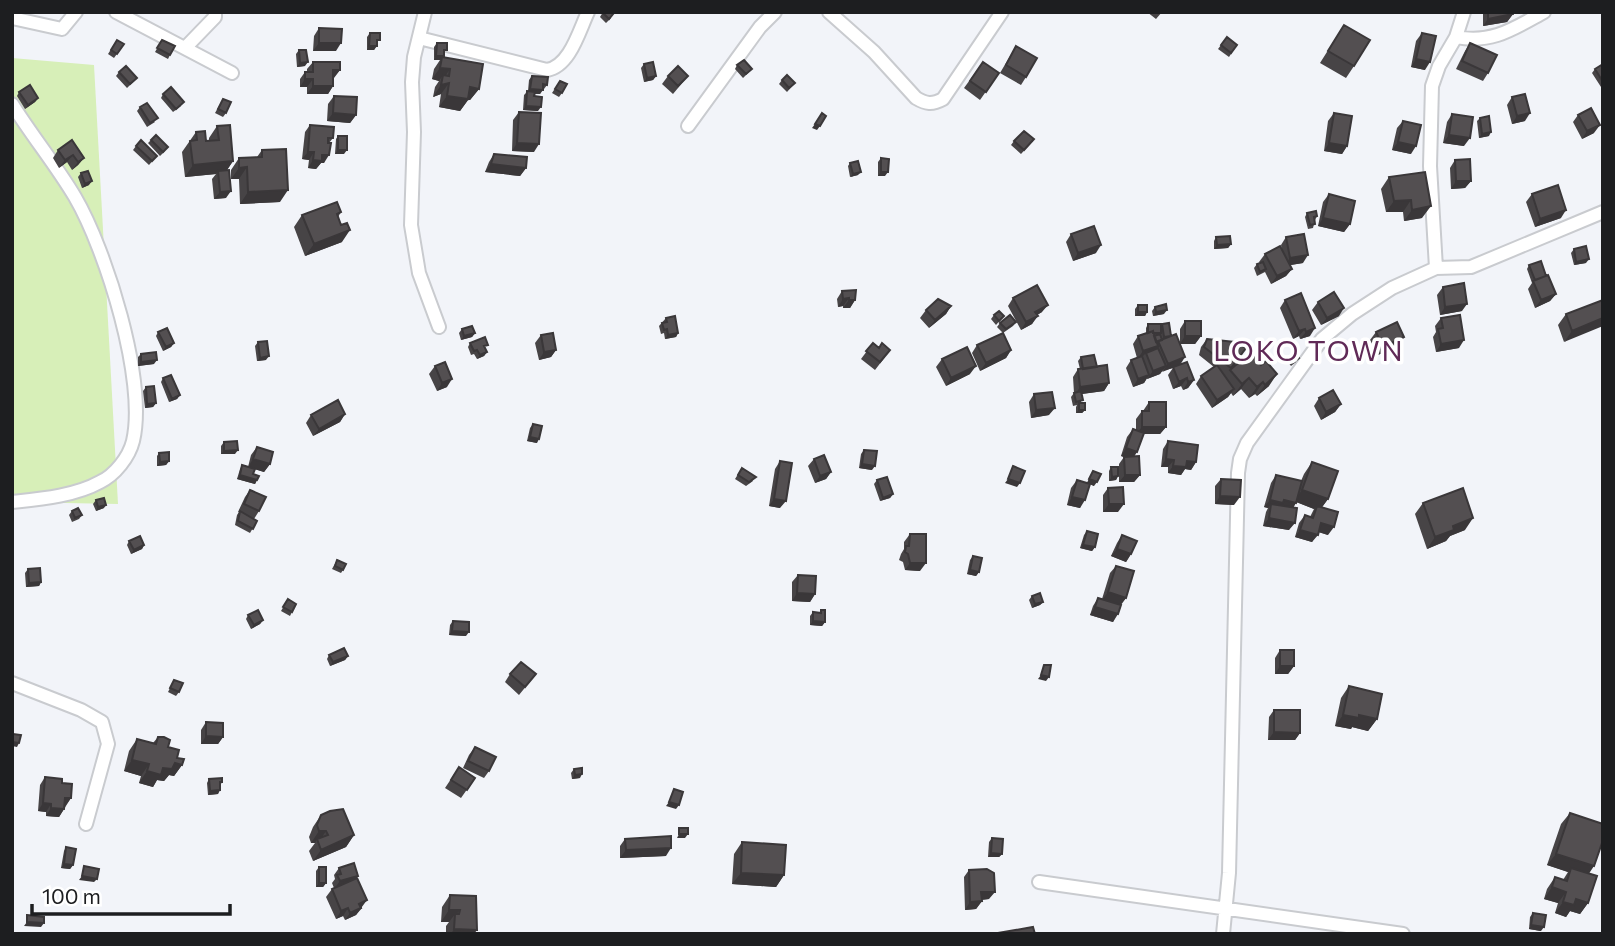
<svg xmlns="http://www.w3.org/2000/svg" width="1615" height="946" font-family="Commissioner,sans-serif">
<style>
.green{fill:#d7efb8}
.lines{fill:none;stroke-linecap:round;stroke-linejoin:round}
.street-casing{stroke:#c9cbcf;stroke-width:16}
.street{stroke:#fff;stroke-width:12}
.wall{fill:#474446}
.shaded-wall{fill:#3a3739}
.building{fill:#534f51;stroke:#3a3739;stroke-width:2}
.labels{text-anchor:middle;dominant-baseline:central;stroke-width:7;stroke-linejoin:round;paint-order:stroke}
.neighbourhood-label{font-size:28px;letter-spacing:2px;fill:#602a57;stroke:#fff}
</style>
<rect width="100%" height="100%" fill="#f2f4f9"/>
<path class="green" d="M12,58l82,7 24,439 -106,-2z"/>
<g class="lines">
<g class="street-casing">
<path id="street" d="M116,12l116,61
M425,12l-11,45 -2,25 2,50 -3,93 8,48 20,54
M829,12l45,40 42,46c10,6 16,7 27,1l59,-87
M12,18l50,11 14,-17
M1456,37c36,7 57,-8 88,-25
M419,38l128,32c23,-4 32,-39 41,-58
M185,48l30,-31v-5
M12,104c20,32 44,61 63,93 31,53 72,184 58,244 -4,16 -18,34 -33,41 -25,14 -60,17 -88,20
M688,126l72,-99 15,-15
M1436,268l-6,-102 2,-80 7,-20 17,-29 8,-25
M12,683l69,27 21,12 6,22 -22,80
M1039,882l364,52
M1223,934l6,-61 9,-400 2,-14 7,-16 75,-104 30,-25 40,-26 44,-20 35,-1 132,-55"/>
</g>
<use href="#street" class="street"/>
</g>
<path class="wall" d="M603,12l8,6 -5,5 -6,-6z
M1147,12h15l-6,7z
M1483,12h30v2l-6,8 -24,4z
M1344,25l10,41 -8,12 -26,-15z
M319,28l17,23h-23l1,-15z
M370,33l7,11 -3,6h-7v-13z
M1422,33l3,37 -14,-3 5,-26z
M1227,37l10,8 -8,12 -11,-8z
M117,40l7,4 -10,14 -6,-4z
M162,40l8,15 -2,4 -13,-7z
M437,43l7,11 -1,3 36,32 -9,11h-2l-8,11 -21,-4 2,-13 -8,3 2,-10 4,-6 -7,-2 2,-10 6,-9h-6v-13z
M1470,43l18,30 -5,8 -27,-12 9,-18z
M1016,46l10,31 -5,8 -21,-12z
M299,50l6,16 -8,1 -1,-13z
M313,62l27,8 -7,8v8l-5,8h-21v-7h-7v-8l5,-7h2v-3z
M983,62l16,11 -19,27 -16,-12z
M644,64l12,12 -3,4 -9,2 -3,-14z
M1603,64v22l-2,1 -9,-14 3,-4z
M737,65l15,4 -9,9 -8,-9z
M119,72l18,6 -10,10 -11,-12z
M532,76l15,9 -3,4 -1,-1 -3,6h-5l3,17 -15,-1 1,-15 4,-4 1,-11z
M668,76h20l-15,18 -11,-10z
M782,80l13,3 -8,9 -8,-8z
M560,81l2,12 -3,4 -7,-4z
M19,92l19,6 -3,4 -10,7 -8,-13z
M163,94l18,12 -8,6 -12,-14z
M334,96l22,19 -6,8 -23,-2 1,-17z
M1512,97l13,24 -13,3 -5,-19z
M223,99l3,14 -3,4 -8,-4z
M140,107l15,15 -8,5 -10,-16z
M519,112l15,40 -22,-1 1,-31z
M1334,113l13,33 -5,8 -18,-3 4,-30z
M1452,114l12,32 -21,-3 4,-21z
M1578,115l16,18 -12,6 -9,-17z
M1480,118l9,18 -10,2 -2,-17z
M1403,121l8,33 -19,-4 5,-22z
M310,125l23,13 -4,5 -5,20h-3l-5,6 -8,-1 1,-8 -7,-1 3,-27z
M217,126l16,35 -6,9 -1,28 -12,1 -2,-20 4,-5 -31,3 -3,-25 14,-20 10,9h3v-3z
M338,136l6,18h-9l1,-15z
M151,140l14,11 -5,5 -12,-13z
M1014,141l17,2 -10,11 -10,-9z
M136,146l21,10 -8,9 -16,-15z
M58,150l26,8 -6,7 -6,5 -5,-8 -8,6 -6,-10z
M262,150l18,52 -40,2 -1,-25h-8v-9l8,-12 18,-1z
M494,154l32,14 -6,8 -35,-4 4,-10z
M881,158l4,18h-7v-14z
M1455,160l16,21 -6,7 -14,1 -1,-21z
M850,163l8,12 -8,2 -2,-11z
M1425,172l-3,46 -18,3 -1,-9h-17l-5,-23 8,-12z
M81,173l8,12 -7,3 -4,-11z
M1329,194l21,30 -6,8 -26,-6 5,-24z
M1532,194l29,24 -26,9 -9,-25z
M341,212l-3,5 4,25 -37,14 -11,-29 8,-12z
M1307,213l10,3 -2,4 -2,8 -5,1 -3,-12z
M1071,234l25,19 -23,8 -7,-19z
M1216,237l15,7 -3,4 -14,1v-8z
M1286,237l17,26 -13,2 2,4 -6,7 -15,8 -6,-12 -8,4 -3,-8 3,-4 3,-1 -1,-1 6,-8 17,-3 -1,-6z
M1574,249l12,14 -12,2 -3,-12z
M1529,265l17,11 10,18 -6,7 -15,7 -7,-19 4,-6 -5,-14z
M1443,287l19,24 -22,4 -3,-20z
M842,291l13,9 -5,8h-7v-2l-5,1 -1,-8z
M1013,298l29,14 -5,3 -5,9 -11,6 -13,-24z
M1285,300l25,36 -10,3 -1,-3 -6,3 -13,-31z
M1603,300l-39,42 -6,-17 8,-11z
M1318,302l21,14 -18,9 -9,-15z
M1138,305l9,7 -2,4h-10v-7z
M951,306l-5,8 -17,14 -9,-10 6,-8z
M1155,307l9,7 -11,2 -1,-5z
M994,315l10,1 -8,9 -5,-6z
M666,318l12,15 -2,4 -11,2 -1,-6 -3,1 -2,-8z
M1441,318l18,30 -23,4 -3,-15 3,-5 -1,-6z
M1185,321l16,15 -6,8h-15v20l14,16 -6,8 -5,2 -2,-4 -8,3 -5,-14 5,-7 -11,3 -2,3 -13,5v-1l-3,5 -11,4 -7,-19 5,-8 6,-2 -4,-14 5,-8 8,-2v-6l2,-4 13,2 1,-2 9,12 9,7v-14z
M1016,322l-3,4 -10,7 -6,-6 3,-4z
M462,329l13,4 -3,4 -11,3 -2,-7z
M158,332l16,11 -3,4 -8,4 -7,-15z
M1376,332l28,5 -5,8 -21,10 -8,-15z
M541,335l15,15 -5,7 -12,3 -4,-17z
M1207,339l39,9 -16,21 21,-17 18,34 -12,10 -2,-2 -6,4 -8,-9 -8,7 -2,-3 -3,4 -16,11 -16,-24 5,-8 13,-9 -15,-12 2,-8z
M258,342l8,18 -9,1 -2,-15z
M470,343l15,6 2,3 -3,4 -7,3 -3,-5 -3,1 -3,-8z
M873,343l12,14 -10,13 -14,-11z
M977,345l34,5 -5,8 -26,13 -8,-18z
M141,354l13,10 -16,2v-9z
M1081,357l16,10 12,16 -5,8 -23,3v9l4,7 -3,3h-6v-6l1,-2 -4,1 -2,-9 3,-4 -1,-16 5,-8h2l-2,-8z
M1290,358l6,4 -5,4 -3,-4z
M942,359l28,15 -24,12 -10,-19z
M435,366l12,21 -10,4 -8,-17z
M163,378l17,17 -3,4 -8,3 -8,-20z
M146,387l10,16 -3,4 -8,1 -2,-17z
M1034,394l15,21 -18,3 -2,-16z
M1319,398l22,6 -6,8 -14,8 -7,-14z
M1149,402l17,25 -6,7h-16l-10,22 6,19 -6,7h-15v-18l5,-7 -3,-1 6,-19 6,-8 3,1v-11l6,-8h1z
M345,414l-5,8 -27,14 -7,-13 5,-8z
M533,424l4,19 -10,-2 3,-13z
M1168,441l28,21 -5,8 -6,-1 -4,6 -13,-2v-6h-7l2,-18z
M224,442l11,12h-14v-8z
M257,447l13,17 -6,8 -9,-3 -2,5 4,6 -2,4 -18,-5 3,-10 2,-4 6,2 3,-12z
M864,450l8,20 -13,-2 2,-14z
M159,453l10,8 -3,4 -9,1v-10z
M814,459l17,13 -5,7 -11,4 -7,-17z
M780,461v47l-11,-2 6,-37z
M1312,462l16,37 -6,8 6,28 -10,-3 -6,10 -17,-5 4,-14 6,-8 5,2 4,-8 -18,-7 -3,6 -4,22 -26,-4 3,-14 2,-4 -4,-1 7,-24 5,-8 25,6 3,-7z
M1111,467l7,9 -2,4 -7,1v-10z
M742,468l11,13 -7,5 -11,-7z
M1093,471l1,15 -4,-2 -10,24 -13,-3 4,-17 6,-8 10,3z
M1221,479l13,26 -19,-1v-18z
M877,480l16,14 -3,4 -10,3 -6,-17z
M1108,488l10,24h-15v-17z
M250,490l9,21 -5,8 3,2 -7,12 -15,-8 2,-10 2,-3h-1l7,-15z
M96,500l8,8 -8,3 -3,-7z
M1423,503l42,27 -15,6 -4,5 -19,8 -12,-35z
M72,511l10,4 -3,4 -7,3 -3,-7z
M1087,531l8,16 -3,4 -12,-3 4,-13z
M910,534l10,37 -15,-1 -2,-8 -4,-2 2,-6 3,-5v-7z
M1122,535l9,19 -5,8 -15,-6 6,-13z
M129,541l15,4 -2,4 -11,5 -4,-9z
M973,556l6,16 -3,4 -9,-2 3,-14z
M337,560l6,10 -2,3 -9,-4z
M1116,566l10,32 -5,7 -8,17 -23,-7 3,-9 5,-8 4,1 8,-26z
M28,569l13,13 -2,4 -13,1 -1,-14z
M798,575l17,19 -5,8 -18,-1v-19z
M1032,596l11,6 -3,3 -8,3 -3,-8z
M288,599l4,13 -2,4 -9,-5z
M821,610l4,12 -3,4 -12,-1v-9l3,-4 6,1z
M248,615l15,5 -3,4 -9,5 -5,-10z
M453,621l13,15 -17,-1 1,-10z
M1280,650l14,16 -6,8h-13v-16z
M329,655l19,1 -3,4 -15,6 -3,-7z
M510,674h26l-17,21 -14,-13z
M174,680l5,12 -3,4 -8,-4z
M1349,686l28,33 -9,12 -16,-4 -1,2 -16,-3 6,-28z
M1274,710l26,23 -5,7h-27l1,-23z
M206,722l17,15 -5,7h-17v-14z
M158,737l24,28 -8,11 -5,-1 -5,6 -7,-1 -4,7 -14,-4 2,-7 -17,-5 5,-20 8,-12 16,4z
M475,747l14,24 -5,7 -21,-10 6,-13z
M459,767l16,11 -14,20 -16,-10z
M574,769l6,9 -8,1 -1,-6z
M45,777l17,6 9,15 -12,19 -13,-1v-4l-8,-1 2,-26z
M209,779l13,3 -2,4 -2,8 -10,1 -1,-12z
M1570,813l19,61 -1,29 -8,11 -10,-3 -4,6 -11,-4 3,-10 -14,-4 3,-10 8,-12 8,3 5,-8 -21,-7 14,-41z
M321,815l33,20 -8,12 -33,14 -4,-10 6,-8h-4l-2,-6 4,-10z
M992,838l10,16 -3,3h-11l1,-15z
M625,839l41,17 -46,2v-12z
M742,842l42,33 -8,12 -44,-3 2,-30z
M66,847l7,18 -3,4 -9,-1 3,-17z
M319,867l7,16 -3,4h-7v-16z
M339,868l17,11 6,29 -6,7 -11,5 -2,-4 -7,3 -10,-22 6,-8 2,-1 -2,-5 3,-4 -1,-4z
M969,870l20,29 -7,1v1l-6,8 -11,1 -1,-33z
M450,895l24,39h-28v-8l3,-4h-8l1,-15z
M1533,913l8,18 -12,-2 1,-12z"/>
<path class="shaded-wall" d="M1513,14l-6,8 -24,4 5,-7z
M319,43h22l-5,8h-23z
M369,46h8l-3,4h-7z
M436,56h8l-4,4h-6z
M1416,59l14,3 -5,8 -14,-3z
M308,62l-3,4 -8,1 3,-4z
M440,68l10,1 -8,12 1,-6 -4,6 -7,-2z
M333,70h7l-6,8h-6z
M656,76l-3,4 -9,2 3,-4z
M305,79h8l-6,8h-7z
M449,83l-8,11 -8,3 8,-12z
M313,86h20l-5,8h-21z
M470,87l9,2 -9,11h-2l-8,11 -21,-4 8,-11z
M530,89l13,1 -3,4 -13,-1z
M38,98l-3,4 -10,7 3,-4z
M526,106l15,1 -3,4 -15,-1z
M333,113l23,2 -6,8 -23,-2z
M1530,113l-5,8 -13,3 5,-8z
M815,124l5,2 -3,4 -5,-2z
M1600,125l-6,8 -12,6 5,-8z
M1491,132l-2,4 -10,2 3,-4z
M1449,135l21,3 -6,8 -21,-3z
M1398,142l18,4 -5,8 -19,-4z
M517,143l22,1 -5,8 -22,-1z
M1329,143l18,3 -5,8 -18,-3z
M338,150h9l-3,4h-9z
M308,152h6l-5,8 -7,-1z
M73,155l-6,7 -8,6 6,-8z
M322,155h7l-5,8h-3l-5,6 -8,-1 5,-8z
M84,158l-6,7 -6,5 6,-8z
M233,161l-8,12 -7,-2 -2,3 -31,3 8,-12z
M491,164l35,4 -6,8 -35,-4z
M247,167l-8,12h-8l8,-11z
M861,172l-3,3 -8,2 3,-3z
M881,172h7l-3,4h-7z
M92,181l-3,4 -7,3 3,-4z
M1456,181h15l-6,7 -14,1z
M288,190l-8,12 -40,2 8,-12z
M231,191l-5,7 -12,1 6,-7z
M1411,200l-8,12h-17l8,-11z
M1431,206l-9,12 -18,3 8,-11z
M1566,210l-5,8 -26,9 5,-8z
M1323,218l27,6 -6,8 -26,-6z
M350,230l-8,12 -37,14 9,-12z
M1231,244l-3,4 -14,1 3,-4z
M1101,245l-5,8 -23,8 5,-8z
M1308,255l-5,8 -18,3 5,-8z
M1589,259l-3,4 -12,2 2,-3z
M1292,269l-6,7 -15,8 6,-8z
M1556,294l-6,7 -15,7 6,-8z
M849,298l-6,8 -5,1 5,-8z
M849,300h6l-5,8h-7z
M1467,304l-5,7 -22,4 5,-8z
M1048,305l-6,7 -12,7 5,-7z
M951,306l-5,8 -17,14 6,-8z
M1344,308l-5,8 -18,9 6,-7z
M1167,310l-3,4 -11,2 3,-4z
M1138,312h9l-2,4h-10z
M1038,316l-6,8 -11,6 5,-8z
M1603,318v8l-39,16 8,-11z
M1315,328l-5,8 -10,3 6,-7z
M1305,329l-6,7 -6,3 6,-8z
M475,333l-3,4 -11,3 3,-4z
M678,333l-2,4 -11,2 3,-4z
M1185,336h16l-6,8h-15z
M1404,337l-5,8 -21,10 5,-8z
M1464,340l-5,8 -23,4 5,-8z
M174,343l-3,4 -8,4 3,-4z
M1158,346l-6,8 -6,-1 -3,3 -5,2 5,-7z
M556,350l-5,7 -12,3 5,-8z
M1011,350l-5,8 -26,13 6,-8z
M487,352l-3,4 -7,3 3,-4z
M269,356l-3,4 -9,1 3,-3z
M1185,357l-5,8 -18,7 6,-8z
M157,360l-3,4 -16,2 3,-4z
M976,366l-6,8 -24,12 5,-8z
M1166,366l-6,8 -13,5 6,-8z
M1277,374l-8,12 -12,10 8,-11z
M1149,375l-5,8 -11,4 5,-8z
M1187,378l-6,8 -8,3 6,-7z
M1249,378l-8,11 -8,7 9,-12z
M452,379l-5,8 -10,4 5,-8z
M1194,380l-6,8 -5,2 5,-8z
M1263,382l-8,12 -6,4 8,-11z
M1109,383l-5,8 -29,4 5,-8z
M1234,389l-6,8 -16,11 5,-8z
M180,395l-3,4 -8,3 3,-3z
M156,403l-3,4 -8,1 2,-4z
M1341,404l-6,8 -14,8 5,-8z
M1055,408l-6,7 -18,3 5,-8z
M1079,410h6l-3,3h-6z
M345,414l-5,8 -27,14 6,-7z
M1142,427h24l-6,7h-24z
M530,437l9,2 -2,4 -10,-2z
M1126,448l11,4 -5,8 -11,-4z
M238,450l-3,4h-14l3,-3z
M253,459l17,5 -6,8 -16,-5z
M1166,459l8,1 -6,7h-7z
M169,461l-3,4 -9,1 3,-4z
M1187,461l9,1 -5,8 -6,-1 -4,6 -13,-2 5,-7z
M862,464l13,2 -3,4 -13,-2z
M831,472l-5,7 -11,4 5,-7z
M240,475l17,5 -2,4 -18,-5z
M1125,475h15l-6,7h-15z
M1118,476l-2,4 -7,1 3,-4z
M1008,479l12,4 -3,4 -12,-4z
M1089,479l8,3 -3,4 -7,-3z
M1302,490l26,9 -8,11 -3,-4 -3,3 -20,-8z
M893,494l-3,4 -10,3 3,-3z
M1220,496l20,1 -6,8 -19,-1z
M1072,497l13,3 -5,8 -13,-3z
M774,499l12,2 -6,7 -11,-2z
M1270,500h14l12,3 -5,8 -20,-7 -3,4 -4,-1z
M1109,504h15l-6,8h-15z
M106,505l-2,3 -8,3 2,-4z
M1269,518l26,5 -6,7 -26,-4z
M1473,518l-8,12 -15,6 -4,5 -19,8 8,-12 18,-11z
M1321,523l13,4 -6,8 -12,-4z
M1300,530l18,5 -6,7 -17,-5z
M144,545l-2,4 -11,5 3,-4z
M1083,545l12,2 -3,4 -12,-3z
M1117,549l14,5 -5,8 -15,-6z
M910,563h16l-6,8 -15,-1z
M970,570l9,2 -3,4 -9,-2z
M41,582l-2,4 -13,1 3,-4z
M1108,592l18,6 -6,7 -18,-5z
M797,593l18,1 -5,8 -18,-1z
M1043,602l-3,3 -8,3 3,-4z
M1095,607l23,7 -5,8 -23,-7z
M263,620l-3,4 -9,5 3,-4z
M813,621l12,1 -3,4 -12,-1z
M452,631l17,1 -3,4 -17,-1z
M348,656l-3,4 -15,6 3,-4z
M1280,666h14l-6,8h-13z
M1041,675l8,2 -3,4 -8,-2z
M1343,715h16l18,4 -9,12 -16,-4 -1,2 -16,-3z
M1274,732l26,1 -5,7h-27z
M206,736l17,1 -5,7h-17z
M12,742l7,1 -2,4 -5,-1z
M132,760l17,4 -8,12 -17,-5z
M175,763l7,2 -8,11 -5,-1 -5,6 -7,-1 -4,7 -14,-4 8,-12 16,-3z
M582,774l-2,4 -8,1 3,-4z
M220,790l-2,4 -10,1 2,-4z
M65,798h6l-6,8z
M669,802l10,3 -3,4 -10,-3z
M43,803l8,1 -5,8 -8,-1z
M51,808l13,1 -5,8 -13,-1z
M319,831h7l-8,12 -1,-4 -2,4h-4z
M679,834h9l-3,4h-8z
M354,835l-8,12 -33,14 8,-11z
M671,848l-5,8 -46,2 6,-8z
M991,853l11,1 -3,3h-11z
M1556,854l38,12 -8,12 -15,-10 -3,4 -21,-7z
M64,864l9,1 -3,4 -9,-1z
M741,873l43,2 -8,12 -44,-3z
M82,876l15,3 -3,3 -15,-2z
M358,876l-6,7 -18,6 6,-8z
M319,883h7l-3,4h-7z
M1552,887l14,5 -8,11 -14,-4z
M981,892h14l-6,7 -13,1z
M1576,899l12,4 -8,11 -10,-3 -4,6 -11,-4 8,-11z
M367,900l-11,15 -11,5 5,-7 9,-9z
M982,901l-6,8 -11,1 5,-8z
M348,908l-5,8 -7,3 5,-8z
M449,910h11l-6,7 1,-3 -6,8h-8z
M27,922l17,1 -3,4 -17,-1z
M1531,925l13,2 -3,4 -12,-2z
M454,929l23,1 -3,4h-23z"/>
<path class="building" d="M603,12h8l2,2 -4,5 -6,-6z
M1488,12h25v2l-25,5z
M1344,25l26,15 -16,26 -26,-15z
M319,28l23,1 -1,14h-22z
M370,33h10v7h-3v6h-8z
M1422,33l14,3 -6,26 -14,-3z
M1227,37l10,8 -6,8 -10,-8z
M117,40l7,4 -7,10 -6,-4z
M162,40l13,6 -5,9 -13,-7z
M437,43h10v7h-3v6h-8z
M1470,43l27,12 -9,18 -26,-12z
M1016,46l21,12 -11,19 -20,-12z
M299,50h7l2,12 -8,1z
M442,57l41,7 -4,25 -9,-2 -2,12 -21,-3 2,-13 -8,2 2,-10 6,1 1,-7 -10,-1z
M744,60l8,9 -6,5 -9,-9z
M313,62h27v8h-7v16h-20v-7h-8v-7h8z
M653,62l3,14 -9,2 -3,-14z
M983,62l16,11 -13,19 -16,-11z
M1603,64v18l-8,-13z
M126,66l11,12 -7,6 -11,-12z
M678,66l10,10 -10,10 -10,-10z
M787,75l8,8 -6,5 -7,-8z
M532,76l16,1 -1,8 -4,-1v6l-13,-1z
M560,81l7,3 -5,9 -7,-4z
M30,85l8,13 -10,7 -9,-13z
M171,87l13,15 -8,7 -13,-15z
M527,91l8,1 -1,4 8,1 -1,10 -15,-1z
M1525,94l5,19 -13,3 -5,-19z
M334,96l23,1 -1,18 -23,-2z
M223,99l8,3 -5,11 -8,-4z
M147,103l11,15 -8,5 -10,-16z
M1591,108l9,17 -13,6 -9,-16z
M519,112l22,1 -2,31 -22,-1z
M822,113l4,3 -6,10 -5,-2z
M1334,113l18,3 -5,30 -18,-3z
M1452,114l21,3 -3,21 -21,-3z
M1489,116l2,16 -9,2 -2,-16z
M1403,121l18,4 -5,21 -18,-4z
M230,125l3,36 -40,4 -3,-24 7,-1 -1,-8 9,-1 1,10 13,-1 -2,-14z
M310,125l24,2 -1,11h-5v5h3l-2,12h-7v6l-9,-1 1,-8h-6z
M1024,131l10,8 -10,11 -10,-9z
M156,135l12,12 -5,5 -12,-12z
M338,136h9v14h-9z
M72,140l12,18 -6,4 -5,-7 -8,5 -7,-10z
M141,140l16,16 -5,5 -16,-15z
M286,149l2,41 -40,2 -1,-25 -8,1v-10l23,-1v-7z
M494,154l33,3 -1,11 -35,-4z
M881,158l8,1 -1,13h-7z
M1470,159l1,22h-15l-1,-21z
M858,161l3,11 -8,2 -3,-11z
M229,170l2,21 -11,1 -2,-21z
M88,171l4,10 -7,3 -4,-11z
M1425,172l6,34 -19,4 -1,-10 -17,1 -5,-24z
M1558,185l8,25 -26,9 -8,-25z
M1329,194l26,7 -5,23 -27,-6z
M337,202l4,10 -4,2 4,11 6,-2 3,7 -36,14 -12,-29z
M1316,211l1,5 -3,1 1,7 -5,1 -3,-12z
M1094,226l7,19 -23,8 -7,-19z
M1304,234l4,21 -18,3 -4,-21z
M1230,236l1,8 -14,1 -1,-8z
M1280,246l12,23 -15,7 -12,-22z
M1586,246l3,13 -13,3 -2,-13z
M1541,261l5,15 -11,4 -6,-15z
M1263,262l3,7 -6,3 -3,-8z
M1548,275l8,19 -15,6 -8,-19z
M1464,283l3,21 -22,3 -2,-20z
M1037,285l11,20 -13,7 3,4 -12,6 -13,-24z
M856,290l-1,10h-6v-2l-6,1 -1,-8z
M1334,292l10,16 -17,10 -9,-16z
M1301,293l14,35 -9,4 -1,-3 -6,2 -14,-31z
M938,299l13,7 -16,14 -9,-10z
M1603,300v18l-31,13 -6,-17z
M1166,304l1,6 -11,2 -1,-5z
M1138,305h9v7h-9z
M999,311l5,5 -5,5 -5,-6z
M1010,315l6,7 -10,7 -6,-6z
M1460,315l4,25 -23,4 -3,-15 5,-1 -2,-10z
M675,316l3,17 -10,2 -1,-6 -3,1 -2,-7 5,-1 -1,-4z
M1185,321h16v15h-16z
M1397,322l7,15 -21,10 -7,-15z
M1169,323l2,13 -7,1 -2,-13z
M1148,324h13v9h-8v-2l-5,2z
M472,326l3,7 -11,3 -2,-7z
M167,328l7,15 -8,4 -8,-15z
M1153,331l5,15 -15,5 -5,-15z
M553,333l3,17 -12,2 -3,-17z
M1003,333l8,17 -25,13 -9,-18z
M1160,334l2,6 -6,2 -2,-6z
M1176,334l9,23 -17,7 -10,-23z
M485,337l3,8 -4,1 3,6 -7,3 -3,-5 -3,1 -4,-8z
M1207,339l28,3 11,6 -15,20 -27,-21z
M267,341l2,15 -9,2 -2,-16z
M873,343l6,5 3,-5 8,7 -10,12 -14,-11z
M967,347l9,19 -25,12 -9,-19z
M1158,348l8,18 -13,5 -7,-18z
M156,352l1,8 -16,2v-8z
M1251,352l10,13 5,-4 11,13 -12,11 -2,-3 -6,5 -8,-9 -7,6 -12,-14z
M1295,353l4,5 -5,4 -4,-4z
M1094,355l3,12 -14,2 -2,-12z
M1142,356l7,19 -11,4 -7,-19z
M445,362l7,17 -10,4 -7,-17z
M1187,362l7,18 -6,2 -1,-4 -8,4 -6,-15z
M1107,365l2,18 -29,4 -2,-18z
M1217,365l17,24 -17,11 -16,-24z
M171,375l9,20 -8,4 -9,-21z
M154,386l2,17 -9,1 -1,-17z
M1333,390l8,14 -15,8 -7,-14z
M1081,391l2,9 -7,2 -2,-9z
M1052,392l3,16 -19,2 -2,-16z
M338,400l7,14 -26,15 -8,-14z
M1149,402h17v25h-24v-16h7z
M1079,403h6v7h-6z
M533,424l9,2 -3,13 -9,-2z
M1133,429l11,4 -7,19 -11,-4z
M237,441l1,9 -14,1v-9z
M1168,441l30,4 -2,17 -9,-1 -1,6 -13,-1 1,-6 -8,-1z
M257,447l16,5 -3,12 -17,-5z
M864,450l13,1 -2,15 -13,-2z
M169,452v9l-9,1 -1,-9z
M824,455l7,17 -11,4 -6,-17z
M1139,456l1,19h-15l-1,-18z
M780,461l12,2 -6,38 -12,-2z
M1312,462l26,9 -10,28 -26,-9z
M242,465l13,4 -2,5 6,2 -2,4 -17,-5z
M1013,466l12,5 -5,12 -12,-4z
M1111,467h7v9l-6,1z
M742,468l14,9 -7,5 -11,-7z
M1093,471l8,3 -4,8 -8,-3z
M1276,475l26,6 -6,22 -12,-3 -1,3 -13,-3z
M887,477l6,17 -10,4 -6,-18z
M1221,479l20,1 -1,17 -20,-1z
M1077,480l13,4 -5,16 -13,-3z
M1123,487l1,17h-15l-1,-16z
M1463,488l10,30 -20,8 1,4 -19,7 -12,-34z
M250,490l16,7 -7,14 -15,-7z
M104,498l2,7 -8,2 -2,-7z
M1271,504l26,4 -2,15 -26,-5z
M1317,506l21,6 -4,15 -13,-4 -3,12 -18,-5 5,-15 8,3z
M78,508l4,7 -7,3 -3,-7z
M240,511l17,10 -4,8 -15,-8z
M1087,531l11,3 -3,13 -12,-2z
M910,534h16v29h-16l-2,-9 -3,-2 1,-6h3z
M1122,535l15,6 -6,13 -14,-5z
M140,536l4,9 -10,5 -5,-9z
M973,556l9,2 -3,14 -9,-2z
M337,560l9,4 -3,6 -8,-4z
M1116,566l18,5 -8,27 -18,-6z
M40,568l1,14 -12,1 -1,-14z
M798,575l18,1 -1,18 -18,-1z
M1040,593l3,9 -8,2 -3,-8z
M1098,598l23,7 -3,9 -23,-7z
M288,599l8,5 -4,8 -9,-5z
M258,610l5,10 -9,5 -6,-10z
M821,610h4v12l-12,-1v-9l8,1z
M453,621l16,1v10l-17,-1z
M344,648l4,8 -15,6 -4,-7z
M1280,650h14v16h-14z
M521,662l15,12 -11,13 -15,-13z
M1044,665h7l-2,12 -8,-2z
M174,680l9,3 -4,9 -9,-4z
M1349,686l33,8 -5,25 -18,-4v3l-16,-3z
M1274,710h26v23l-26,-1z
M206,722l17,1v14l-17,-1z
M13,734l8,1 -2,8 -7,-1z
M158,737h6l6,3 -2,7 11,3 -2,8 7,1 -2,6 -7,-2 -3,6 -9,-1 -2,7 -14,-4 2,-7 -17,-4 5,-21 19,5z
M475,747l21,10 -7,14 -21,-10z
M459,767l16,11 -8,12 -16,-10z
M582,768v6l-7,1 -1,-6z
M45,777l17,2v4l10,1 -1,14h-6l-1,11 -13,-1v-4l-8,-1z
M222,778v4h-2v8l-10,1 -1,-12z
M674,789l9,3 -4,13 -10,-3z
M343,809l11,26 -33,15 -4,-11 11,-4 -2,-4h-7l-2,-6 4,-10 9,-4z
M1570,813l33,11v16l-9,26 -38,-12z
M679,828h9v6h-9z
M671,836v12l-45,2 -1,-11z
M992,838l11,1 -1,15 -11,-1z
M742,842l44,3 -2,30 -43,-2z
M66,847l10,2 -3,16 -9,-1z
M354,863l4,13 -18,5 -3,-6 4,-1 -2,-6z
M84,866l15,3 -2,10 -15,-3z
M319,867h7v16h-7z
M1571,868l26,8 -9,27 -12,-4 -2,6 -11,-3 3,-10 -14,-5 3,-10 12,4z
M987,869l7,4 1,19h-14l1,9 -12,1 -1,-32z
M357,878l10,22 -8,4 2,4 -11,5 -2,-5 -7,3 -9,-22z
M450,895l26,1 1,34 -23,-1 1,-15h4l1,-4h-11z
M1533,913l13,2 -2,12 -13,-2z
M27,915l17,2v6l-17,-1z
M1033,927l2,7h-43z"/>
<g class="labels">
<g class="neighbourhood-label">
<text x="1309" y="350">LOKO TOWN</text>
</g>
</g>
<rect width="1615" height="946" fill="none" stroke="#1d1e20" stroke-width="28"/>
<path d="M32 904v10h198v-10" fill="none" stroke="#1d1e20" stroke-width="3.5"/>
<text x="42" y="904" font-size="21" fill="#1d1e20" stroke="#ffffff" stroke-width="5" paint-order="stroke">100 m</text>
</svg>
